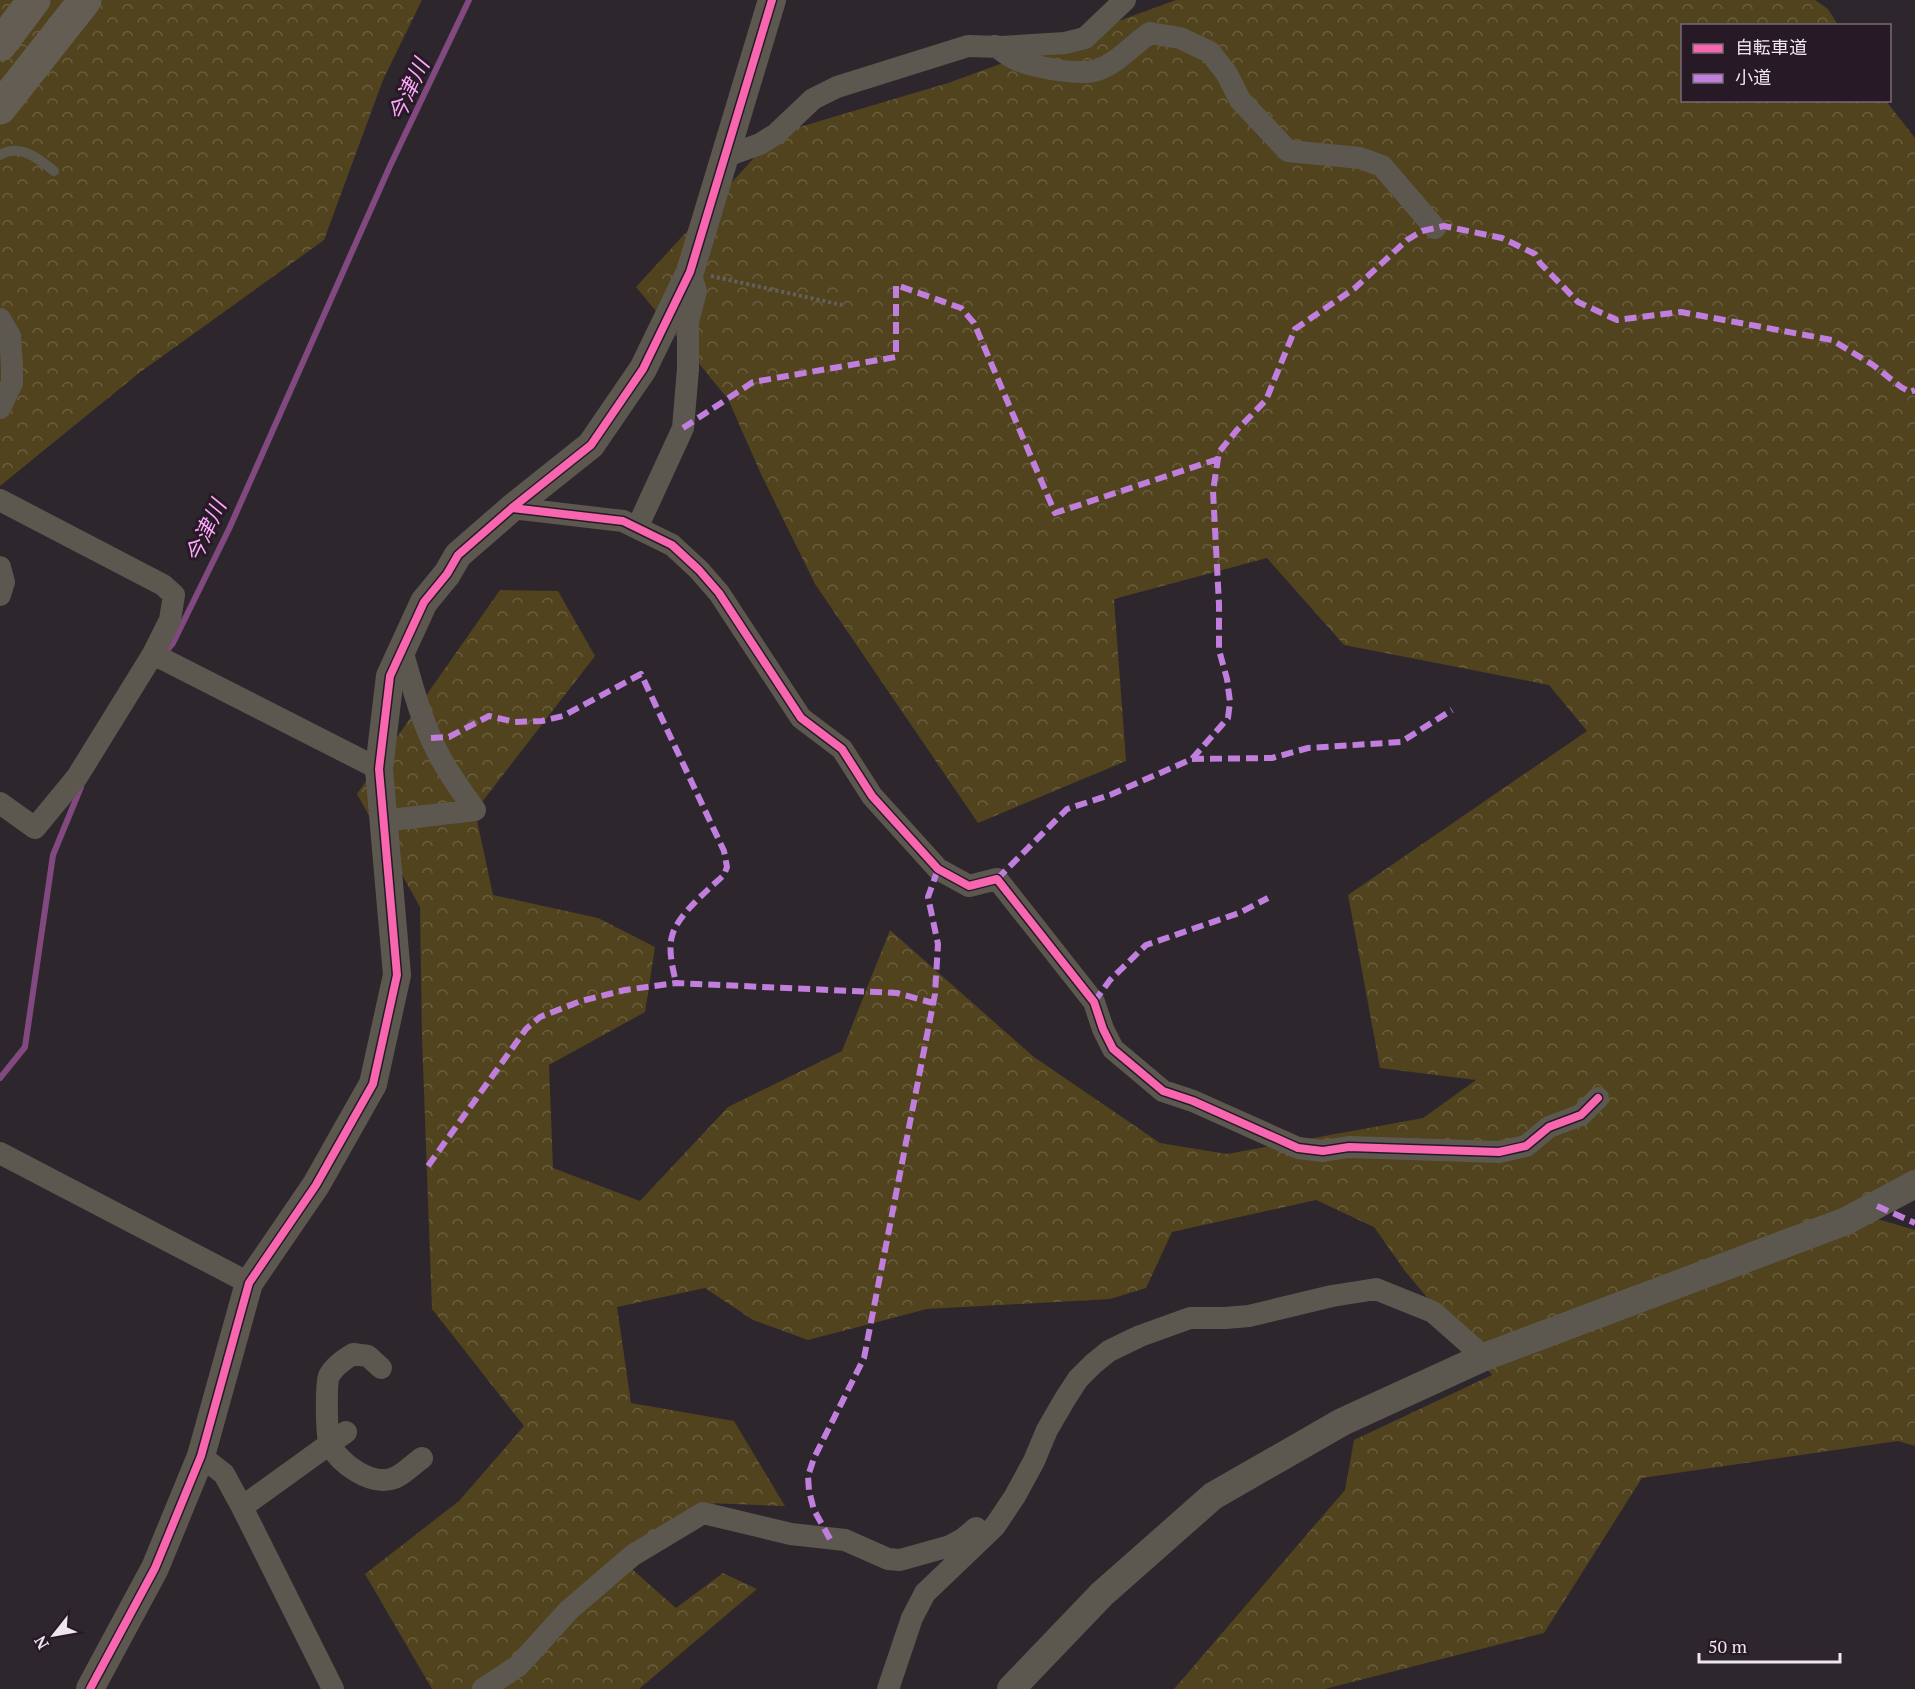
<svg xmlns="http://www.w3.org/2000/svg" width="1915" height="1689" font-family="'PT Serif','Noto Sans JP',serif">
<style>
.forest{fill:url(#forest-crowns)}
.lines{fill:none;stroke-linecap:round;stroke-linejoin:round}
.stream{stroke:#81497f;stroke-width:6}
.path{stroke:#645f5c;stroke-width:4;stroke-dasharray:3 3;stroke-linecap:butt}
.service{stroke:#5d584f;stroke-width:10}
.minor{stroke:#5d584f;stroke-width:22}
.tertiary{stroke:#5d584f;stroke-width:28}
.motorway{stroke:#645d54;stroke-width:33}
.quiet{stroke:#c07fdc;stroke-width:6;stroke-dasharray:12 6;stroke-linecap:butt}
.cycleway-casing{stroke:#271a26;stroke-width:11}
.cycleway{stroke:#f766af;stroke-width:8}
.labels{text-anchor:middle;dominant-baseline:central;stroke-width:6;stroke-linejoin:round;paint-order:stroke}
.water-label{font-size:22px;font-style:italic;fill:#fda8fa;stroke:#271a26}
</style>
<defs>
<pattern id="forest-crowns" width="20" height="18" patternUnits="userSpaceOnUse" patternTransform="scale(1.5)"><rect width="20" height="18" fill="#50431d"/><path d="M2 6a3 3 0 1 1 6 0M12 15a3 3 0 1 1 6 0" fill="none" stroke="#6a5e3e"/></pattern>
</defs>
<rect width="100%" height="100%" fill="#2e262d"/>
<path class="forest" d="M0,0h422l-39,80 -59,160 -185,133 -139,113z
M1176,0h639l13,9 10,16 -156,1v74l204,1 29,37v1035l-38,46 38,11v216l-17,-5 -256,37 -98,155 -219,56h-151l171,-199 9,-50 138,-65 -87,-104 -31,-44 -58,-27 -144,32 -26,56 -36,11 -183,10 -119,31 -55,-20 -48,-32 -88,19 14,96 103,18 51,85 -79,-3 -90,52 60,53 47,-35 34,16 -118,100h-207l-67,-115 94,-73 65,-75 -92,-117 -10,-271 -2,-131 -63,-113 143,-204 58,1 37,65 -120,155 18,84 105,23 57,29 -10,65 -96,53 4,103 87,33 88,-94 114,-56 48,-121 144,127 126,86 67,11 196,-36 53,-38 -96,-12 -32,-173 239,-164 -38,-46 -205,-40 -77,-87 -153,41 12,162 -148,62 -163,-239 -54,-110 -33,-75 -92,-112 140,-153 172,-51z"/>
<g class="lines">
<path class="stream" d="M164,654l9,-11 56,-114 161,-363 79,-166
M0,1078l25,-31 28,-192 28,-68"/>
<path class="path" d="M711,276l131,29"/>
<path class="service" d="M0,155c20,-12 39,4 54,16"/>
<path class="minor" d="M995,46c6,4 13,10 20,13 17,8 64,17 82,11 21,-7 35,-25 53,-37l30,5 30,14 17,22 13,26 48,51 72,7 22,8 53,62
M724,157l36,-13 16,-10 37,-35 24,-12 131,-41 33,1 64,-4 20,-5 40,-38
M0,319l10,17 2,30v17l-12,25
M0,500l163,85 11,10 -4,25 -17,34 -76,123 -42,51 -35,-25
M512,508l111,13 49,24 27,25 20,23 82,125 41,31 30,47 66,73 31,17 28,-7 97,123 9,27 10,20 50,42 30,10 105,47 25,3 26,-4 150,5 27,-6 23,-19 32,-12 17,-17
M637,528l46,-100 5,-59v-47l8,-31 -6,-19
M0,567l4,15 -4,13
M153,654l226,115
M383,821l92,-11c-15,-21 -31,-43 -42,-67 -14,-30 -22,-62 -31,-93
M0,1153l249,130
M381,1368l-13,-12 -15,-2c-8,5 -19,12 -24,22 -3,7 -3,62 1,69 10,18 39,40 61,34 10,-2 22,-15 31,-21
M201,1456l23,18 18,33 91,182
M242,1507l104,-75
M483,1689l35,-23 51,-56 64,-55 70,-42 88,21 54,6 43,19 12,1 50,-14 13,-7 13,-11
M888,1689l24,-71 13,-25 70,-67 20,-30 19,-35 13,-31 18,-31 13,-20 15,-15 16,-13 31,-15 50,-18h35l24,-2 83,-20 44,-7 57,23 51,45"/>
<path class="tertiary" d="M90,1689l65,-121 46,-112 48,-173 67,-98 57,-101 24,-109 -18,-206 11,-93 34,-74 23,-28 11,-19 54,-47 79,-63 52,-76 47,-97 82,-272
M1011,1689l91,-95 111,-98 129,-74 142,-65 362,-136 69,-37"/>
<path class="motorway" d="M0,45l34,-45
M0,108l85,-108"/>
<path class="quiet" d="M683,428l70,-46 143,-25v-72l65,23 13,15 81,190 163,-54
M431,738l18,-1 40,-21 26,6 27,-1 21,-5 78,-42 83,177 3,16 -3,8c-16,15 -47,40 -52,61 -4,15 1,33 4,47
M1192,759l80,-1 36,-10 93,-6 51,-32
M997,879l70,-70 43,-14 82,-36 36,-41 2,-16 -3,-23 -8,-29v-46l-6,-113 6,-39 18,-22 29,-30 29,-71 60,-41 52,-48 15,-9 22,-5 58,12 33,16 5,9 38,39 39,18 64,-8 151,28 41,25 28,22 9,5 5,-2
M1094,1002l16,-22 36,-35 93,-32 29,-15
M428,1166l98,-137 14,-12 41,-16 44,-11 51,-7 221,10 36,10
M1877,1206l38,17
M830,1539l-16,-29 -5,-19 -1,-15 6,-18 50,-100 71,-364 3,-50 -10,-47 10,-28"/>
<g class="cycleway-casing">
<path id="cycleway" d="M512,508l111,13 49,24 27,25 20,23 82,125 41,31 30,47 66,73 31,17 28,-7 97,123 9,27 10,20 50,42 30,10 105,47 25,3 26,-4 150,5 27,-6 23,-19 32,-12 17,-17
M90,1689l65,-121 46,-112 48,-173 67,-98 57,-101 24,-109 -18,-206 11,-93 34,-74 23,-28 11,-19 54,-47 79,-63 52,-76 47,-97 82,-272"/>
</g>
<use href="#cycleway" class="cycleway"/>
</g>
<g class="labels">
<g class="water-label">
<text transform="translate(408 90) rotate(-65)">今津川</text>
<text transform="translate(205 531) rotate(-65)">今津川</text>
</g>
</g>
<rect x="1681" y="24" width="210" height="78" fill="#271a26" stroke="#776b76" stroke-width="1.5"/>
<rect x="1693" y="44" width="30" height="9" fill="#f766af" stroke="#776b76" stroke-width="1.5"/>
<text x="1735" y="54" font-size="18" fill="#efe5ee">自転車道</text>
<rect x="1693" y="74" width="30" height="9" fill="#c07fdc" stroke="#776b76" stroke-width="1.5"/>
<text x="1735" y="84" font-size="18" fill="#efe5ee">小道</text>
<g transform="translate(54 1635) rotate(239)" stroke="#271a26" stroke-width="4.5" paint-order="stroke">
<path d="M0-4.5L10 22L0 15L-10 22Z" fill="#efe5ee"/>
<text y="-9" font-size="16" font-weight="bold" text-anchor="middle" fill="#efe5ee">N</text>
</g>
<path d="M1699 1653v9h141v-9" fill="none" stroke="#efe5ee" stroke-width="3"/>
<text x="1708" y="1653" font-size="18" fill="#efe5ee" stroke="#271a26" stroke-width="4.5" paint-order="stroke">50 m</text>
</svg>
